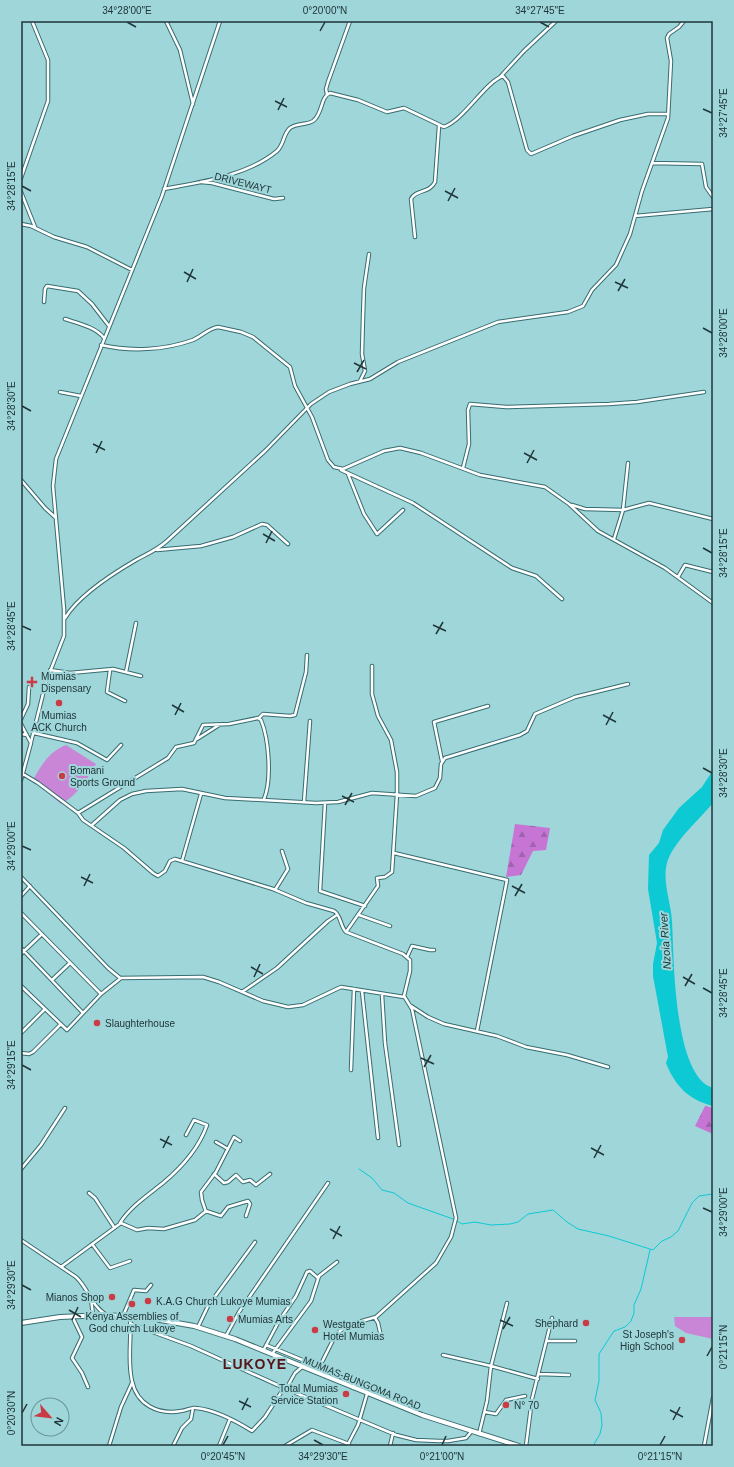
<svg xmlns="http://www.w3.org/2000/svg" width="734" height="1467" font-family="Helvetica,sans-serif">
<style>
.forest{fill:url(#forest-firs)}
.park{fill:#ca86d6}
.water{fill:#0dc9d3}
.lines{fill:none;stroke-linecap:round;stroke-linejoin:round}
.stream{stroke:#0dc9d3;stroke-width:1}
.minor-casing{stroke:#376c70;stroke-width:4.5}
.highway-casing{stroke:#376c70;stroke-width:6}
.minor{stroke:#fff;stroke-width:2.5}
.highway{stroke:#fff;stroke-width:4}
.ticks{fill:none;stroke:#203638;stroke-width:1.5}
.poi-dot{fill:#cb3b45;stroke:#9fd6da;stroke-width:1.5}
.labels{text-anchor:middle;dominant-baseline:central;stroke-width:4;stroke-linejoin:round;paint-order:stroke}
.street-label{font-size:10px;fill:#203638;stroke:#9fd6da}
.poi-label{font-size:10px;fill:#203638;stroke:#9fd6da;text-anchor:start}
.water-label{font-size:11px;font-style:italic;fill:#123335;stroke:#9fd6da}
.district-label{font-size:14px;font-weight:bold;letter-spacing:1px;fill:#581318;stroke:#9fd6da}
.neatline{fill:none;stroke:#203638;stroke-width:1.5}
.ticks-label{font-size:10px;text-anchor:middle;fill:#203638}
</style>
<defs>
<pattern id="forest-firs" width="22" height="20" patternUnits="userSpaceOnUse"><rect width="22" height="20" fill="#c675d5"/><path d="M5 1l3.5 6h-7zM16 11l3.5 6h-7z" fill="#a061ae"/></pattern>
</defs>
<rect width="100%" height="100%" fill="#9fd6da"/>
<path class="forest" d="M515,824l35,4 -4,22 -13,1 -12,24 -15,2z
M705,1106l8,2v26l-18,-8z"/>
<path class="park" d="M66,745l30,19c-9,15 -19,32 -35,40l-28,-24c8,-15 17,-29 33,-35z
M674,1317h39v22l-27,-6 -11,-7z"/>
<path class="water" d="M713,770v33c-14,17 -40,39 -46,60 -5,18 4,40 5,58 2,35 1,155 41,167v18c-24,-6 -38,-20 -47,-43l2,-6 -15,-81v-12l4,-21 -9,-54 1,-34 10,-12 4,-13 16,-22 23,-21z"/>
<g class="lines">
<path class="stream" d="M359,1169l13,9 10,12 12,3 14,10 45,16
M457,1221l5,3 13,-2 16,3 19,-1 8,-2 10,-8 25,-4 14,12 11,7 31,7 44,14 9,-9 9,-4 7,-6 14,-28 7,-7 14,-2
M593,1446l7,-12 2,-9 -1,-12 -6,-13 4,-19v-27l15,-23 11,-4 6,-6 3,-8v-8l7,-16 9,-39"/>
<g class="minor-casing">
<path id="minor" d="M166,21l14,29 13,54
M501,76l23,-25 32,-30
M327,94l-1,-5 2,-7 22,-61
M652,163l50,1 4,23 7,10
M21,178l27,-77v-41l-16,-39
M201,182l11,1 62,16 9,-1
M164,189c37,-7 83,-13 113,-38 7,-6 6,-17 13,-23 7,-5 17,-3 23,-7 10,-7 7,-24 17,-28l28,7 29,12 17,-4 40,19c20,-7 41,-45 59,-51l5,6 19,68 4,4 42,-18 47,-16 28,-6h20
M21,192l14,35
M635,216l78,-7
M21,224l10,2 23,11 33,10 45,23
M415,237l-4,-38c5,-10 18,-5 24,-17l4,-56
M44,302l1,-13 2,-3 31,5 14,13 17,22
M65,319c12,4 31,8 39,19
M101,345c30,7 64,5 92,-5 9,-4 16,-12 25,-13l23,5 12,5 37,30 5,19 17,31 16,43 6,7 9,2 41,-18 16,-3 21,5 59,22 65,12 24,17 29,27 67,37 48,35
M360,381l5,-10 -3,-17 1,-37 1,-29 5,-34
M60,392l21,4
M463,468l6,-24 -1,-34 2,-6 36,3 103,-3 28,-2 67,-10
M341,470l72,33 99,65 24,8 26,23
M348,474l16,40 13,20 26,-24
M21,480l24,28 11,10
M572,505l13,4 38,1 26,-7 64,16
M614,539l9,-29 5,-47
M157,550l44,-4 32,-9 29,-13 5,1 21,19
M678,577l7,-12 28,7
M65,618c14,-23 47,-44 71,-58 11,-6 21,-10 31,-19l98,-90 46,-47 18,-12 21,-8 20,-5 28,-17 100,-40 70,-10 15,-6 9,-16 24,-25 14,-31 12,-43 26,-73 3,-57 -4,-23 2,-4 10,-7 5,-6
M50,670l20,3 43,-4 28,7
M110,670l-3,22 18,9
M126,672l10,-49
M259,718l4,-4 27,2 5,-1 11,-43 1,-17
M21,719l7,-15 1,-17
M21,724l10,19 -10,37
M34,733l43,10 30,17 14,-15
M21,734l6,1
M197,739l22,-14
M31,742l15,-60 18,-46v-27l-11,-123 3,-27 106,-263 58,-175
M442,761l-8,-39 54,-16
M23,774l15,9 40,30 5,7 41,28 29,25 5,3 7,-5 5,-10 5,-2 98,30 33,14 28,8c7,4 6,15 12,21l57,22 7,6v11l-6,25 8,13 44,209 -5,19 -15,26 -60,54 -28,8 -12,9 -15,30 -2,9
M304,802l6,-81
M325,803l-5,88 45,15
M78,813l90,-55 8,-11 18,-4 9,-18 26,-1 29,-6 3,2c8,19 11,60 3,79
M92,825l28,-25 12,-6 14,-3 36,-2 43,9 91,5 22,-1 34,-9 44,3 19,-8 5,-10 1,-14 4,-6 75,-23 7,-4 8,-17 40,-17 53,-13
M394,853l113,27 -30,151
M182,861l19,-67
M21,877l87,91 12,10 83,-1 16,5 44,19 25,6 15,-2 38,-18 63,10
M275,890l13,-21 -6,-18
M21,896l9,-10
M21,913l80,81
M359,915l31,11
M346,932l32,-46 -1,-8 8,-1 7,-5 5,-78v-22l-6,-32 -13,-24 -6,-22v-28
M21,948l62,65
M21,954l21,-20
M407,957l5,-11 18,4h4
M52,980l18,-17
M21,986l46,44 34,-36 20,-16
M362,991l16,147
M242,992l35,-24 51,-47 9,-6
M382,995l3,48 14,102
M411,1006l17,11 16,7 53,12 29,11 41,8 41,12
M21,1033l24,-24
M21,1053l8,1 4,-2 27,-27
M351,1070l3,-81
M216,1142l12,7
M21,1169l20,-24 24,-37
M214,1174l10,9 4,-1 8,-7 7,7 7,-2 6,5 14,-11
M89,1193l6,5 19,29
M206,1212l-4,-12 -1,-8 15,-20 18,-35 6,4
M120,1223c10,-16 28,-28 43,-40 18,-15 36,-35 44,-58l-13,-5 -8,15
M21,1240l55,37c12,11 15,28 29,37
M92,1244l18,24 20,-7
M61,1267l60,-44 16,7 11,-2 16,1 31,-9 11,-9 15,5 7,-9 20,-6 2,3 -4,12
M91,1299l2,16
M72,1316l10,21 -10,21 10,15 6,14
M123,1316l11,-26 12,1 5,-6
M130,1316c2,22 -3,44 2,65 5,24 26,34 49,30 5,0 10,-4 15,-3 20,2 40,13 56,23l13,-14 19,-29
M375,1318l3,5 2,9
M131,1324l60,22 93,42 112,47 20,5 23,1h9l18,-3 5,-6
M198,1327l10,-21 47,-64
M226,1336l13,-24 89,-129
M547,1341h28
M266,1345l85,35 3,3 -1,5
M263,1351l16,-30 17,-25 11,-24 3,-1 8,7
M272,1354l39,-53 8,-25 18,-14
M443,1355l48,11 16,-63
M539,1374l30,1
M286,1389l9,-16 7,-6
M485,1412l11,2 10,-14 19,-4
M479,1434l8,-33 4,-35 47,13
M109,1446l12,-39 11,-24
M173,1446l9,-18 9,-9 2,-11
M219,1446l11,-27
M285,1446l27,-16 37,14
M347,1446l11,-21 9,-31
M390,1446l3,-13
M526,1446l6,-47 20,-81
M704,1446l9,-48"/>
</g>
<g class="highway-casing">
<path id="highway" d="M21,1323l39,-6 46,-2 43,3 45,8 41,13 187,76 97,31"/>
</g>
<use href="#minor" class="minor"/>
<use href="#highway" class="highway"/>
</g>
<path class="ticks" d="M127,22l9,5M540,22l9,5M320,31l5,-9M275,101l12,6M703,109l9,4M278,110l6,-12M22,186l9,5M445,191l13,7M448,201l7,-13M184,272l12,7M187,282l6,-13M615,282l13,6M618,291l7,-12M703,328l9,5M354,363l12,6M357,372l7,-12M22,406l9,5M93,444l12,6M96,453l6,-12M524,453l13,7M527,463l7,-13M263,534l12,7M266,543l6,-12M703,548l9,5M433,625l13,6M22,626l9,4M436,634l7,-12M172,705l12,7M175,715l6,-12M603,715l13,7M606,725l7,-13M703,768l9,5M342,796l12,6M345,805l7,-12M22,846l9,4M81,877l12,6M84,886l6,-12M512,886l13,7M515,896l7,-12M251,967l12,7M254,977l6,-13M683,977l12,7M685,986l7,-12M703,988l9,5M421,1058l13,6M22,1065l9,5M424,1067l7,-12M160,1139l12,6M163,1148l6,-12M591,1148l13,7M594,1158l7,-13M703,1208l9,4M330,1229l12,7M333,1239l7,-13M22,1285l9,5M69,1310l12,7M72,1320l6,-13M500,1320l13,6M503,1329l7,-12M707,1356l5,-9M239,1401l12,6M242,1410l6,-12M670,1410l13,7M22,1413l5,-9M673,1420l7,-13M314,1440l9,5M223,1445l5,-9M442,1445l4,-9M660,1445l5,-9"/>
<g class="poi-dot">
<path d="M30 676h4v4h4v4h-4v4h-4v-4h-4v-4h4z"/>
<circle cx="59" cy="703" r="4"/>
<circle cx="62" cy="776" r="4"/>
<circle cx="97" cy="1023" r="4"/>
<circle cx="112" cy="1297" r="4"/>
<circle cx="148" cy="1301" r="4"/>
<circle cx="132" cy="1304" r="4"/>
<circle cx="230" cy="1319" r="4"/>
<circle cx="586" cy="1323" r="4"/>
<circle cx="315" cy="1330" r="4"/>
<circle cx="682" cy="1340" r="4"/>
<circle cx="346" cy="1394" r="4"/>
<circle cx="506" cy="1405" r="4"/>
</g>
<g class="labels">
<g class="street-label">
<text transform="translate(243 183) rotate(14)">DRIVEWAYT</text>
<text transform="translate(362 1383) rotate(22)">MUMIAS-BUNGOMA ROAD</text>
</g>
<g class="poi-label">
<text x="41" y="676">Mumias<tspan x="41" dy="12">Dispensary</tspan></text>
<text x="59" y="715" text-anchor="middle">Mumias<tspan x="59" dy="12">ACK Church</tspan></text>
<text x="70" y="770">Bomani<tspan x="70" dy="12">Sports Ground</tspan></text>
<text x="105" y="1023">Slaughterhouse</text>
<text x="104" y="1297" text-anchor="end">Mianos Shop</text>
<text x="156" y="1301">K.A.G Church Lukoye Mumias</text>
<text x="132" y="1316" text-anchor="middle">Kenya Assemblies of<tspan x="132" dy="12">God church Lukoye</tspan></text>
<text x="238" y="1319">Mumias Arts</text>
<text x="578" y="1323" text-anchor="end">Shephard</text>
<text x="323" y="1324">Westgate<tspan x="323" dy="12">Hotel Mumias</tspan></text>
<text x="674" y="1334" text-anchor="end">St Joseph's<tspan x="674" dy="12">High School</tspan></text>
<text x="338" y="1388" text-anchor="end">Total Mumias<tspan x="338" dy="12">Service Station</tspan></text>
<text x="514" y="1405">N° 70</text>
</g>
<g class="water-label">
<text transform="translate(665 941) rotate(-94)">Nzoia River</text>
</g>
<g class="district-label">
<text x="255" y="1364">LUKOYE</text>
</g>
</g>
<rect width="734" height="1467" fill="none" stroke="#9fd6da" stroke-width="44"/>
<g transform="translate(50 1417) rotate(118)"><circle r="19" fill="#9fd6da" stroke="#6c9699"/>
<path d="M0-3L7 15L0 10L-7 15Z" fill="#cb3b45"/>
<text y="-6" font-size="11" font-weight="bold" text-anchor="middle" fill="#203638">N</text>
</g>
<rect x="22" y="22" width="690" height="1423" class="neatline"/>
<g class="ticks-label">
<text x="127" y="14">34°28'00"E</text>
<text x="325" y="14">0°20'00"N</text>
<text x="540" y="14">34°27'45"E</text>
<text transform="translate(723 113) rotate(-90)" y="4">34°27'45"E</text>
<text transform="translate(11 186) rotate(-90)" y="4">34°28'15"E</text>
<text transform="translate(723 333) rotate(-90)" y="4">34°28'00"E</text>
<text transform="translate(11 406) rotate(-90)" y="4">34°28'30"E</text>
<text transform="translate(723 553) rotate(-90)" y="4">34°28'15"E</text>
<text transform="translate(11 626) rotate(-90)" y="4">34°28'45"E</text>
<text transform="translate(723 773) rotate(-90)" y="4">34°28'30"E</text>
<text transform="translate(11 846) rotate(-90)" y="4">34°29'00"E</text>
<text transform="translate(723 993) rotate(-90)" y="4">34°28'45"E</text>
<text transform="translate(11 1065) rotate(-90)" y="4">34°29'15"E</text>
<text transform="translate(723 1212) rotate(-90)" y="4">34°29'00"E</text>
<text transform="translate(11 1285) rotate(-90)" y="4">34°29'30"E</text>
<text transform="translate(723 1347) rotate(-90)" y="4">0°21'15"N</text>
<text transform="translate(11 1413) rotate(-90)" y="4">0°20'30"N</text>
<text x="223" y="1460">0°20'45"N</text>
<text x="323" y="1460">34°29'30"E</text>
<text x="442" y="1460">0°21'00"N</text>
<text x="660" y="1460">0°21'15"N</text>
</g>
</svg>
